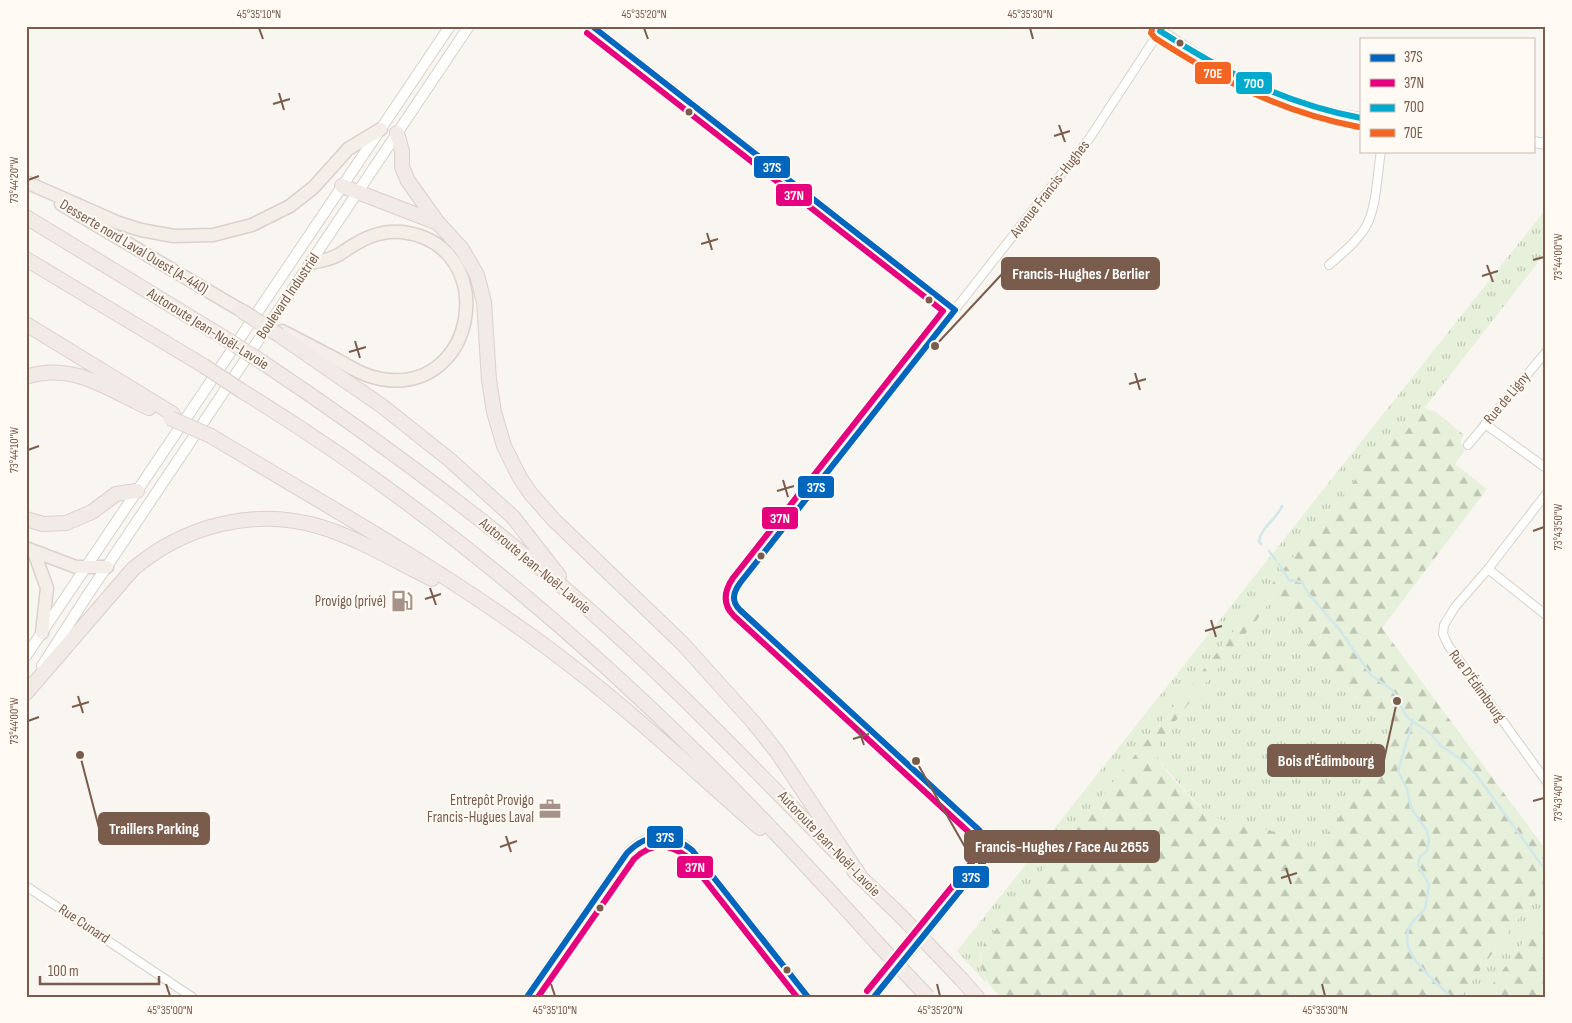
<svg xmlns="http://www.w3.org/2000/svg" width="1572" height="1023" font-family="'Sofia Sans Condensed',sans-serif">
<style>
.grass{fill:url(#grass-tufts)}
.forest{fill:url(#forest-firs);fill-rule:evenodd}
.lines{fill:none;stroke-linecap:round;stroke-linejoin:round}
.stream{stroke:#d0e8ea;stroke-width:2.5}
.minor-casing{stroke:#d7d1cb;stroke-width:10}
.tertiary-casing{stroke:#d7d1cb;stroke-width:12}
.primary-casing{stroke:#dad1cc;stroke-width:15}
.motorway-casing{stroke:#dad1cc;stroke-width:16}
.minor{stroke:#fefefd;stroke-width:8}
.tertiary{stroke:#fefefd;stroke-width:10}
.primary{stroke:#f3eee8;stroke-width:12}
.motorway{stroke:#f2eae7;stroke-width:14}
.motorway-bridge-casing{stroke:#dad1cc;stroke-width:16;stroke-linecap:butt}
.motorway-bridge{stroke:#f2eae7;stroke-width:14}
.bus-1-casing{stroke:#fffaf3;stroke-width:10}
.bus-2-casing{stroke:#fffaf3;stroke-width:10}
.bus-3-casing{stroke:#fffaf3;stroke-width:10}
.bus-4-casing{stroke:#fffaf3;stroke-width:10}
.bus-1{stroke:#0065bd;stroke-width:6}
.bus-2{stroke:#e5007d;stroke-width:6}
.bus-3{stroke:#00a9ce;stroke-width:6}
.bus-4{stroke:#f26522;stroke-width:6}
.ticks{fill:none;stroke:#7a5c4d;stroke-width:2}
.bus-dot{fill:#7a5c4d;stroke:#fffaf3;stroke-width:2}
.labels{text-anchor:middle;dominant-baseline:central;stroke-width:4;stroke-linejoin:round;paint-order:stroke}
.street-label{font-size:15px;fill:#7a5c4d;stroke:#fffaf3}
.poi-label{font-size:15px;fill:#7a5c4d;stroke:#fffaf3;text-anchor:end}
.leader{fill:none;stroke:#7a5c4d;stroke-width:2}
.callout-dot{fill:#7a5c4d;stroke:#fffaf3;stroke-width:2}
.callout{fill:#7a5c4d;stroke:#7a5c4d;stroke-width:2}
.callout-label{font-size:16px;text-anchor:middle;font-weight:bold;fill:#fff}
.line-badge{stroke:#fffaf3;stroke-width:2}
.badge-label{font-size:14px;text-anchor:middle;font-weight:bold;fill:#fff}
.neatline{fill:none;stroke:#7a5c4d;stroke-width:2}
.ticks-label{font-size:12px;text-anchor:middle;fill:#7a5c4d}
</style>
<defs>
<pattern id="grass-tufts" width="24" height="20" patternUnits="userSpaceOnUse" patternTransform="scale(1.25)"><rect width="24" height="20" fill="#e7f0db"/><path d="M3 7l-1-3M5 7V3M7 7l1-3M15 17l-1-3M17 17v-4M19 17l1-3" fill="none" stroke="#c0c6b4"/></pattern>
<pattern id="forest-firs" width="22" height="20" patternUnits="userSpaceOnUse" patternTransform="scale(1.25)"><rect width="22" height="20" fill="#e7f0db"/><path d="M5 1l3.5 6h-7zM16 11l3.5 6h-7z" fill="#c0c6b4"/></pattern>
</defs>
<rect width="100%" height="100%" fill="#f9f5f0"/>
<path class="grass" d="M1546,209v43l-141,181 -14,2 -407,509 -4,13 6,26 -29,-32z
M1276,592l32,52 48,54 39,39 -65,93 -19,22 -5,3 -10,-16 -18,-6 -54,-12 -12,-5 -11,-8 -43,-48v-12l2,-6 42,-56 13,-12 4,-9 37,-44z
M1546,881v30l-63,86h-23z"/>
<path class="forest" d="M1424,408l12,4 28,23 -4,7 6,6 -11,16 32,25 -105,139 164,222v31l-86,116h-460c-16,-17 -23,-30 -16,-53l407,-509 14,-2zM1276,592l32,52 48,54 39,39 -65,93 -19,22 -5,2c-1,-3 -2,-8 -4,-10 -12,-14 -68,-18 -88,-27 -13,-6 -47,-44 -56,-57v-12l2,-6 42,-56 13,-12 4,-9 37,-44z
M1546,911v86h-63z"/>
<g class="lines">
<path class="stream" d="M1261,544l-2,-3c2,-14 18,-22 23,-35
M1269,551l7,9
M1279,564l10,16 13,2 6,11 31,36 32,46 21,15 7,9 2,8 7,11 22,15 10,12 22,15 16,17 68,94
M1413,720l-15,51 9,18 4,19 16,23 2,9 -2,11 -7,6 -2,8 11,20 -4,24c-6,7 -15,12 -17,22 -7,26 27,49 43,66"/>
<g class="minor-casing">
<path id="minor" d="M592,26l363,284
M1329,265c12,-11 27,-22 36,-37 12,-19 12,-54 16,-77
M1485,424l61,44
M1468,445l78,-93
M1546,494l-58,75 -33,38 -11,18 -1,9 5,11 98,136
M1488,569l58,46
M26,886l166,111
M527,997l100,-144c18,-21 45,-21 65,-3l116,147
M874,997l110,-136c8,-12 4,-22 -5,-31l-239,-220c-10,-9 -7,-17 0,-27l349,-444 74,-113"/>
</g>
<g class="tertiary-casing">
<path id="tertiary" d="M1152,26c22,13 43,28 65,41 43,26 94,44 144,51
M1533,142l13,2
M26,656l424,-630
M42,666l43,-67 384,-573"/>
</g>
<g class="primary-casing">
<path id="primary" d="M26,182l93,41 22,7 33,6 39,-1 39,-10 38,-19 24,-19 34,-38 33,-20
M61,204l181,107
M282,331c18,9 36,19 54,28 14,8 28,17 45,20 98,17 120,-135 21,-147 -19,-2 -37,5 -53,16 -4,2 -8,6 -13,8 -7,4 -18,5 -25,7
M26,548l50,19h31
M34,552l13,36 -5,45"/>
</g>
<g class="motorway-casing">
<path id="motorway" d="M397,133l5,18v16l6,14 30,42 24,26 15,26 7,27 5,78 5,32 10,34 16,32 11,16 23,26 129,124 71,79 23,29 83,124
M342,186l96,37
M26,217l197,120
M26,259l178,107
M26,324l147,90
M279,335l103,71 68,54 63,57 46,59
M262,362c102,68 201,141 295,220 99,84 188,178 279,270
M26,377c46,-16 83,13 123,31
M242,391c168,103 323,231 463,370 59,58 116,120 172,182
M211,436c111,67 225,130 330,207 77,56 147,122 219,185
M26,519l17,5 23,-1 26,-11 24,-18 21,-3
M26,693l107,-124c52,-44 122,-62 188,-42 39,12 74,34 111,52
M854,871l46,44
M962,980l15,17"/>
</g>
<use href="#minor" class="minor"/>
<use href="#tertiary" class="tertiary"/>
<use href="#primary" class="primary"/>
<use href="#motorway" class="motorway"/>
<g class="motorway-bridge-casing">
<path id="motorway-bridge" d="M242,311l37,24
M223,337l39,25
M204,366l38,25
M170,418l41,18
M900,915l62,65
M877,943l51,54"/>
</g>
<use href="#motorway-bridge" class="motorway-bridge"/>
<g class="bus-1-casing">
<path id="bus-1" d="M592,26l363,284 -215,273c-7,10 -9,18 0,27l239,220c9,10 12,19 5,31l-110,136
M527,997l100,-144c21,-21 42,-21 65,-3l116,147"/>
</g>
<g class="bus-2-casing">
<path id="bus-2" d="M587,33l356,278 -210,267c-9,13 -11,26 1,38l239,220c6,7 8,12 4,20l-110,135
M538,997l96,-138c16,-16 34,-16 52,-3l111,141"/>
</g>
<g class="bus-3-casing">
<path id="bus-3" d="M1163,26l-3,5c66,42 123,72 201,87"/>
</g>
<g class="bus-4-casing">
<path id="bus-4" d="M1153,26l-2,7 4,5c67,43 126,74 204,89"/>
</g>
<use href="#bus-1" class="bus-1"/>
<use href="#bus-2" class="bus-2"/>
<use href="#bus-3" class="bus-3"/>
<use href="#bus-4" class="bus-4"/>
</g>
<path class="ticks" d="M259,28l4,11M644,28l4,11M1030,28l3,11M279,93l5,17M273,104l17,-5M1059,125l6,17M1054,136l16,-5M28,180l11,-4M707,233l5,17M701,244l17,-5M1533,260l11,-3M1487,265l6,17M1482,276l16,-5M355,341l5,17M349,352l17,-5M1135,373l5,17M1129,384l17,-5M28,450l11,-4M783,480l5,17M777,491l17,-5M1533,531l11,-4M430,588l6,17M425,599l16,-5M1211,620l5,17M1205,631l17,-5M78,696l5,17M72,707l17,-5M28,721l11,-4M858,728l6,17M853,739l16,-5M1533,801l11,-3M506,836l5,16M500,847l17,-6M1286,868l5,16M1281,878l16,-5M166,984l4,12M551,984l4,12M937,984l3,12M1322,984l3,12"/>
<defs>
<g id="fuel-bare" transform="scale(1.725)"><path d="M-5.5-6h7V0h2V4h1.3V-2.5L3-4.5l.8-.8L6-3V5H2.5V1h-1V6h-7ZM-4.2-4.7v3.2H.2V-4.7Z" fill="#a69286" stroke="#fffaf3" stroke-width="2.5" paint-order="stroke"/></g>
<g id="office-bare" transform="scale(1.725)"><path d="M-6-3h4V-5.5h4V-3h4V5H-6ZM-1-4.5V-3h2v-1.5ZM-6 0V1H6V0Z" fill="#a69286" stroke="#fffaf3" stroke-width="2.5" paint-order="stroke"/></g>
</defs>
<g fill-rule="evenodd">
<use href="#fuel-bare" x="402" y="601"/>
<use href="#office-bare" x="550" y="809"/>
</g>
<g class="bus-dot">
<circle cx="1180" cy="43" r="4.5"/>
<circle cx="689" cy="112" r="4.5"/>
<circle cx="929" cy="300" r="4.5"/>
<circle cx="761" cy="556" r="4.5"/>
<circle cx="600" cy="908" r="4.5"/>
<circle cx="787" cy="970" r="4.5"/>
</g>
<g class="labels">
<g class="street-label">
<text transform="translate(1050 189) rotate(-52)">Avenue Francis-Hughes</text>
<text transform="translate(134 247) rotate(31)">Desserte nord Laval Ouest (A-440)</text>
<text transform="translate(288 296) rotate(-56)">Boulevard Industriel</text>
<text transform="translate(208 329) rotate(32)">Autoroute Jean-Noël-Lavoie</text>
<text transform="translate(1507 398) rotate(-50)">Rue de Ligny</text>
<text transform="translate(535 566) rotate(40)">Autoroute Jean-Noël-Lavoie</text>
<text transform="translate(1477 686) rotate(54)">Rue D'Édimbourg</text>
<text transform="translate(829 844) rotate(46)">Autoroute Jean-Noël-Lavoie</text>
<text transform="translate(84 924) rotate(34)">Rue Cunard</text>
</g>
<g class="poi-label">
<text x="386" y="601">Provigo (privé)</text>
<text x="534" y="800">Entrepôt Provigo<tspan x="534" dy="17">Francis-Hugues Laval</tspan></text>
</g>
</g>
<path class="leader" d="M935 346L1002 274M1397 701L1384 760M80 755L99 828M916 761L965 847"/>
<g class="callout-dot">
<circle cx="935" cy="346" r="5"/>
<circle cx="1397" cy="701" r="5"/>
<circle cx="80" cy="755" r="5"/>
<circle cx="916" cy="761" r="5"/>
</g>
<g class="callout">
<rect x="1002" y="258" width="157" height="31" rx="5"/>
<rect x="1268" y="745" width="116" height="31" rx="5"/>
<rect x="99" y="813" width="110" height="31" rx="5"/>
<rect x="965" y="831" width="194" height="31" rx="5"/>
</g>
<g class="callout-label">
<text x="1081" y="279">Francis-Hughes / Berlier</text>
<text x="1326" y="766">Bois d'Édimbourg</text>
<text x="154" y="834">Traillers Parking</text>
<text x="1062" y="852">Francis-Hughes / Face Au 2655</text>
</g>
<g class="line-badge">
<rect x="1194" y="61" width="38" height="24" rx="5" fill="#f26522"/>
<rect x="1235" y="71" width="38" height="24" rx="5" fill="#00a9ce"/>
<rect x="753" y="155" width="38" height="24" rx="5" fill="#0065bd"/>
<rect x="775" y="183" width="38" height="24" rx="5" fill="#e5007d"/>
<rect x="797" y="475" width="38" height="24" rx="5" fill="#0065bd"/>
<rect x="761" y="506" width="38" height="24" rx="5" fill="#e5007d"/>
<rect x="646" y="825" width="38" height="24" rx="5" fill="#0065bd"/>
<rect x="676" y="855" width="38" height="24" rx="5" fill="#e5007d"/>
<rect x="952" y="865" width="38" height="24" rx="5" fill="#0065bd"/>
</g>
<g class="badge-label">
<text x="1213" y="78">70E</text>
<text x="1254" y="88">70O</text>
<text x="772" y="172">37S</text>
<text x="794" y="200">37N</text>
<text x="816" y="492">37S</text>
<text x="780" y="523">37N</text>
<text x="665" y="842">37S</text>
<text x="695" y="872">37N</text>
<text x="971" y="882">37S</text>
</g>
<rect width="1572" height="1023" fill="none" stroke="#fffaf3" stroke-width="55"/>
<rect x="1360" y="38" width="175" height="115" fill="#fffaf3" stroke="#cabbb1"/>
<rect x="1370" y="54" width="25" height="8" fill="#0065bd" stroke="#cabbb1"/>
<text x="1404" y="62" font-size="15" fill="#7a5c4d">37S</text>
<rect x="1370" y="79" width="25" height="8" fill="#e5007d" stroke="#cabbb1"/>
<text x="1404" y="88" font-size="15" fill="#7a5c4d">37N</text>
<rect x="1370" y="104" width="25" height="8" fill="#00a9ce" stroke="#cabbb1"/>
<text x="1404" y="112" font-size="15" fill="#7a5c4d">70O</text>
<rect x="1370" y="129" width="25" height="8" fill="#f26522" stroke="#cabbb1"/>
<text x="1404" y="138" font-size="15" fill="#7a5c4d">70E</text>
<path d="M40 976v8h119v-8" fill="none" stroke="#7a5c4d" stroke-width="2.5"/>
<text x="48" y="976" font-size="15" fill="#7a5c4d" stroke="#fffaf3" stroke-width="4" paint-order="stroke">100 m</text>
<rect x="28" y="28" width="1516" height="968" class="neatline"/>
<g class="ticks-label">
<text x="259" y="18">45°35'10"N</text>
<text x="644" y="18">45°35'20"N</text>
<text x="1030" y="18">45°35'30"N</text>
<text transform="translate(14 180) rotate(-90)" y="4">73°44'20"W</text>
<text transform="translate(1558 257) rotate(-90)" y="4">73°44'00"W</text>
<text transform="translate(14 450) rotate(-90)" y="4">73°44'10"W</text>
<text transform="translate(1558 527) rotate(-90)" y="4">73°43'50"W</text>
<text transform="translate(14 721) rotate(-90)" y="4">73°44'00"W</text>
<text transform="translate(1558 798) rotate(-90)" y="4">73°43'40"W</text>
<text x="170" y="1014">45°35'00"N</text>
<text x="555" y="1014">45°35'10"N</text>
<text x="940" y="1014">45°35'20"N</text>
<text x="1325" y="1014">45°35'30"N</text>
</g>
</svg>
